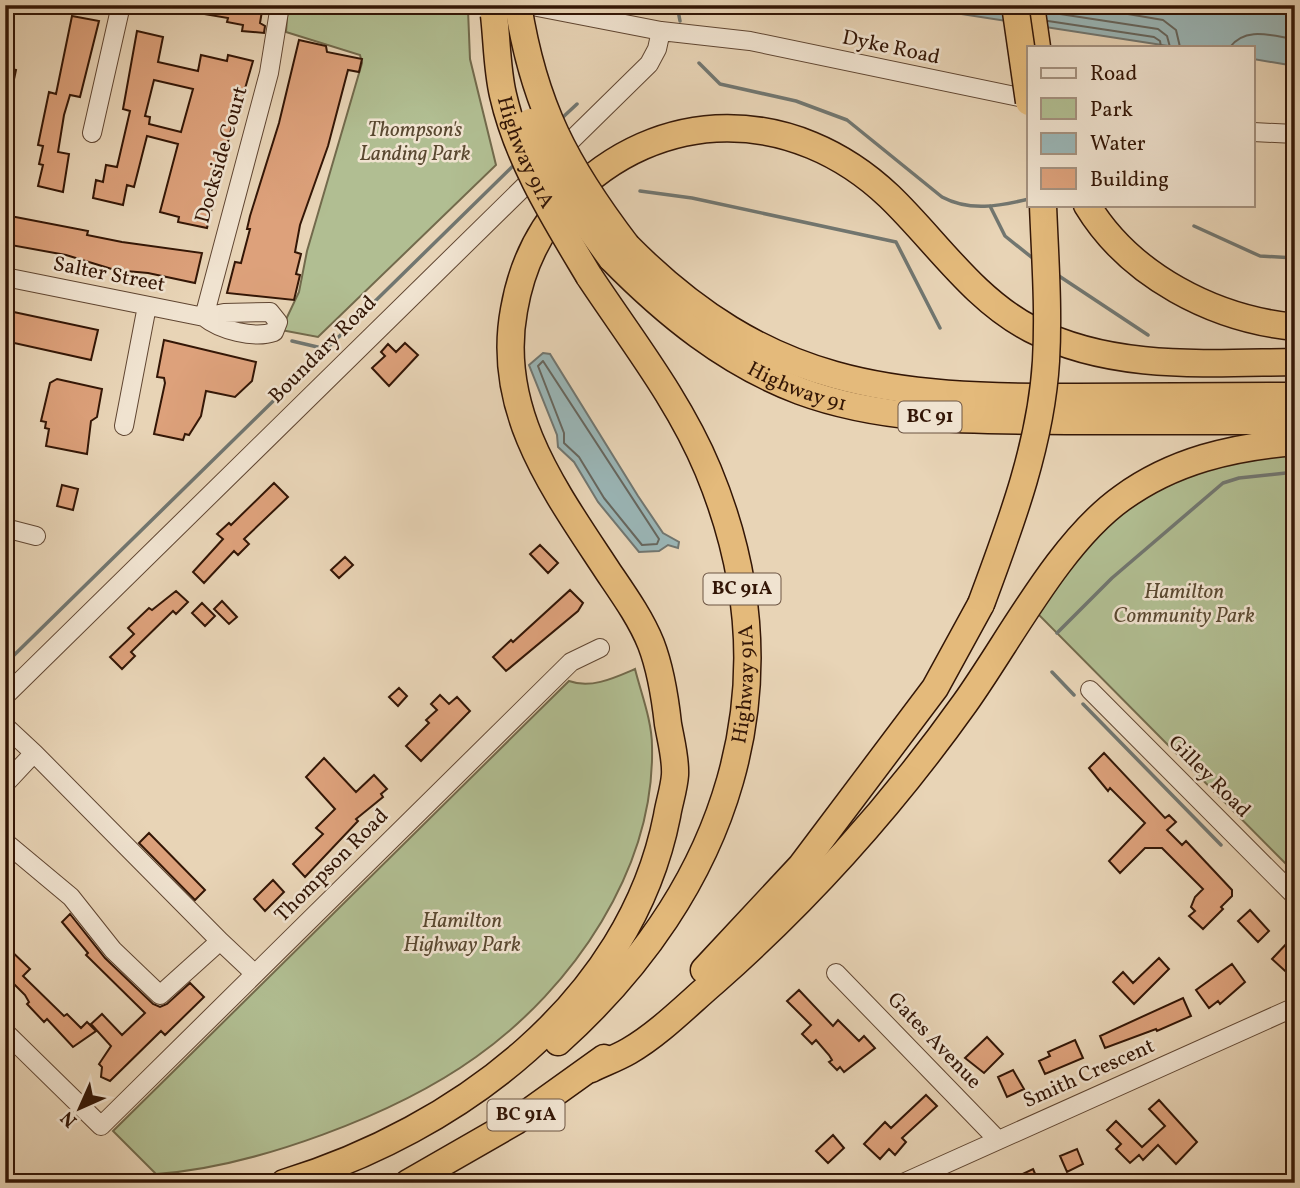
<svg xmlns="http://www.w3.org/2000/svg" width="1300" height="1188" font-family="Vollkorn,serif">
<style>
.green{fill:#b1be92;stroke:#726a4c;stroke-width:2}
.water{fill:#9ab6b7;stroke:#717670;stroke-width:2}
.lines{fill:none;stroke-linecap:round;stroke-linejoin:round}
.shore{stroke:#66665e;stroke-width:2}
.stream{stroke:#717670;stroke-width:3.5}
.building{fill:#dda17b;stroke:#331606;stroke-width:2;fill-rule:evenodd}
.minor-casing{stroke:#604632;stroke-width:20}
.highway-casing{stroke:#331606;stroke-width:29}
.minor{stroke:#f0e3d0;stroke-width:18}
.highway{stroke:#e4ba7b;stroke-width:26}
.highway-bridge-casing{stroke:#331606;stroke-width:29;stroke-linecap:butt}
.highway-bridge{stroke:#e4ba7b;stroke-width:26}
.labels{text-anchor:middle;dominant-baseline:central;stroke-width:5;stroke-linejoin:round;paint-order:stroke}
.shield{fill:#f0e3d0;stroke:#6c5443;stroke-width:2}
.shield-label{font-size:19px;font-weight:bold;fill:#331606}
.street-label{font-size:21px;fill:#331606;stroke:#f0e3d0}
.park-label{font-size:21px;font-style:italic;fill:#594830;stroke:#f0e3d0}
</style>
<rect width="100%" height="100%" fill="#e8d4b6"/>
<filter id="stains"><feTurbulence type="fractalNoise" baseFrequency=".00286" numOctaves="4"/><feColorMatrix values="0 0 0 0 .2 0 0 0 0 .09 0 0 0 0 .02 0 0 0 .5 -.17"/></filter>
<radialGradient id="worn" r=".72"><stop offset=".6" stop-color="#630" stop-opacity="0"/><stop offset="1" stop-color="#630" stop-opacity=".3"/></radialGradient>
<path class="green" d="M288,5h155l25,5 2,49 26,106 -178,172 -37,-7 18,-38 8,-41 55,-188 -2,-8 -74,-23z
M1295,451v422l-258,-260c41,-56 84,-116 152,-141 33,-11 72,-14 106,-21z
M635,669c6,24 17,52 17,77 3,123 -79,242 -176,311 -81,58 -221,110 -320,117l-43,-43 456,-450c22,8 45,-3 66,-12z"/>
<path class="water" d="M903,5h392v61l-42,-7v-12h-78z
M543,353l7,1 88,142 25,37 16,9 -1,6 -10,-3 -9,6 -20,1 -41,-50 -24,-40 -16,-15 -1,-12 -28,-70z"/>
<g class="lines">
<path class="shore" d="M1075,5l88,15 13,10 4,17
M1047,12l111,17 9,7 3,11
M1048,21l106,16 6,4 1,6
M1230,47c16,-21 42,-11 65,-8
M543,361l116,178 -2,5 -15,1 -38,-47 -25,-41 -15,-14v-10l-26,-67z"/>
<path class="stream" d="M677,5l3,16
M699,63l21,21 76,17 51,19 95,77c28,15 57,9 87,2
M562,118l15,-14
M640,191l52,7 204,44 44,86
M990,206l15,30 30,24
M1194,226l66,30 35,2
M1056,274l92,61
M292,341l34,8
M1057,633l55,-55 111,-95 16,-5 56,-6
M5,664l511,-501
M1052,672l22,23
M1083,704l138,141"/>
</g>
<path class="building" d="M186,5h77l-3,18 5,3 -1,7 -22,-2 1,-6 -16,-3 1,-4 -42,-7z
M72,16l27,5 -19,76 -10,-2 -6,20 -6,37 11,2 -6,38 -25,-6 5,-21 -4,-1 4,-18 -5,-1 11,-53 7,2z
M137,31l26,6 -5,25 40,9 3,-16 26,6 1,-6 25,6 -13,45 -3,-1 -30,123 -29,-6 1,-5 -19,-5 18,-68 -31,-8 -13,51 -7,-2 -4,20 -30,-7 3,-18 7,2 3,-17 11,2 13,-56 -7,-2zM154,80l39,9 -12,43 -32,-8 1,-7 -5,-1z
M299,40l27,6 1,6 35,7 -3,13 -11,-2 -20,76 -28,79 -5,27 6,2 -5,20 4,1 -6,25 -67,-7 8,-31 6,1 9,-34h-3l3,-13 29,-93z
M5,67l11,3 -6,28 -5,-1z
M5,215l83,16 -1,4 35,7 80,11 -7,30 -47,-10 -33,-3 -49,-15 -61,-11z
M9,311l89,19 -7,30 -86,-19z
M164,340l92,22 -4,19 -17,16 -29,-6 -5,25 -12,19 -4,-1 -2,6 -29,-6 11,-51 -1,-5 -7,-1z
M405,343l13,12 -29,31 -17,-18 13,-12 -4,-4 7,-8 8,8z
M57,379l45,10 -5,28 -6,4 -4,33 -41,-8 3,-17 -4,-1 1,-6 -5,-1 9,-38z
M274,483l14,14 -44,42 5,5 -11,11 -4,-4 -30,32 -11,-11 30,-33 -6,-5 12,-11 2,2z
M62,485l16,4 -5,21 -16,-4z
M540,545l18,18 -10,10 -18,-19z
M345,557l8,8 -14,13 -8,-8z
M570,590l13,13 -5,8 -72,60 -13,-14 18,-17 2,2z
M176,591l12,11 -12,12 -3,-3 -42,41 4,4 -13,13 -12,-12 24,-23 -6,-6 21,-20 3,2z
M222,601l15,16 -8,7 -15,-15z
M202,603l13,13 -10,10 -13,-13z
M399,688l8,8 -9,10 -9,-9z
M440,695l9,9 8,-7 13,14 -49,50 -15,-15 23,-23 -3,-3 11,-10 -6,-6z
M1104,753l61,65 4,-3 7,7 -9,8 15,15 4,-4 46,49v6l-11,11 2,2 -20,20 -14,-13 6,-5 -4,-4 4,-10 8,-8 -41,-41h-17l-25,25 -11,-12 36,-38 -35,-35 -2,3 -19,-23z
M324,758l32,34 18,-17 13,14 -6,5 2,3 -27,22 2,2 -53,56 -12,-13 30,-30 -7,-6 19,-19 -29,-32z
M149,833l56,57 -10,10 -56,-57z
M273,880l11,12 -19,19 -11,-12z
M1250,910l19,21 -11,11 -20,-21z
M70,914l35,44 48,46 7,3 7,-3 23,-21 14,14 -39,38 -4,-4 -51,50 -9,-4 1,-10 -3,-3 12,-18 -20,-22 11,-10 20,21 23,-22 -59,-58 2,-2 -26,-31z
M1289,941l6,6v33l-23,-21z
M5,945l25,24 -7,7 41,40 3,-2 14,14 6,-6 9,9 -23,16 -26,-28 -3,3 -17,-18 2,-2 -4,-7 -20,-20z
M1159,958l10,11 -35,35 -21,-22 10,-10 10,11z
M1232,964l13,18 -25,22 -2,-3 -9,7 -13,-18z
M799,990l34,36 5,-6 21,21 5,-5 11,12 -31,24 -4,-5 -3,3 -8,-8 3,-2 -3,-5 -13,-15 -4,4 -10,-10 9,-9 -24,-24z
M1183,998l8,18 -34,15 -1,-2 -51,19 -5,-12z
M987,1037l16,17 -19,19 -19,-15z
M1075,1040l8,18 -38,16 -6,-13 11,-5 -2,-4z
M1013,1070l11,19 -17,8 -9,-20z
M926,1095l11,11 -35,32 4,4 -11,13 -6,-6 -9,10 -16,-15 21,-22 6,6z
M1159,1100l38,42 -21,22 -18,-19 -15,15 -4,-5 -9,8 -14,-14 5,-5 -14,-14 9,-9 26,26 23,-21 -16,-17z
M833,1135l11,13 -16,15 -12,-12z
M1077,1149l6,15 -16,8 -7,-16z
M1033,1169l6,14h-35z"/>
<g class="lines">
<g class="minor-casing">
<path id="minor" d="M527,5l134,26 89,10 279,58
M1253,132l42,2
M92,133l29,-128
M5,277l199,40 20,-4 46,-1 8,10 -4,10c-20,7 -54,-2 -70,-15
M204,317l65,-244 11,-68
M124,426l23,-120
M5,528l31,8
M1090,690l205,206
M5,696l644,-632 8,-15 4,-18
M5,726l29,27 -29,31
M34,753l186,188
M5,842l66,55 42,53 47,45 60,-54 35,33
M836,973l162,167
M5,1032l96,94 470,-464 29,-14
M903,1183l392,-176"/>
</g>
<g class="highway-casing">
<g id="highway">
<path d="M1031,5l6,42"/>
<path d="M1087,205c43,71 127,114 208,122"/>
<path d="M627,246c140,141 262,152 451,151 72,0 144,-1 217,-1"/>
<path id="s1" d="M611,258c55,56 115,105 189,133 87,32 181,29 272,30 75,0 149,0 223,0"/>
<path d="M704,970l97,-104 134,-178 46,-84"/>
<path id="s2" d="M558,1042c169,-152 240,-355 150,-572 -29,-70 -78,-132 -119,-194"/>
<path d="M591,1069c12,-6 26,-11 38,-18 31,-18 59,-47 86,-70 93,-82 178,-177 250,-278 45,-63 94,-160 157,-205 51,-37 110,-51 173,-56"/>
<path d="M284,1183c173,-53 346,-180 383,-367 2,-13 7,-27 8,-41 1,-16 -4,-34 -7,-51 -3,-27 -7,-54 -17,-80 -10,-25 -27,-49 -42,-71 -53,-81 -114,-161 -95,-263 7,-41 24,-79 53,-110 92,-96 227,-94 322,-4 46,44 84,103 142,133 81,42 176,34 264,33"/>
<path d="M408,1183l108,-62 88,-63"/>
</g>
</g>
<use href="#minor" class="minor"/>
<use href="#highway" class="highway"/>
<g class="highway-bridge-casing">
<g id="highway-bridge">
<path d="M518,5c16,101 48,161 109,241"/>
<path d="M1015,5l14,97"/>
<path id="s3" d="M494,15c3,26 3,55 9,80 15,66 52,124 86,181"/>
<path d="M530,122c20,51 50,93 81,136"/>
<path d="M981,604c29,-78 60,-159 65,-243 3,-52 -1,-104 -3,-156"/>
</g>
</g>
<use href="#highway-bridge" class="highway-bridge"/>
</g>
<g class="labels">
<g class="shield">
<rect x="898.5" y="401.5" width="63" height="31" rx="5"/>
<rect x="703.5" y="573.5" width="77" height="31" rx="5"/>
<rect x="487.5" y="1099.5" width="77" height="31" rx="5"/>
</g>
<g class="shield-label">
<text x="930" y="417">BC 91</text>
<text x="742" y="589">BC 91A</text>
<text x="526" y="1115">BC 91A</text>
</g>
<g class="street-label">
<text transform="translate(891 48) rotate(12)">Dyke Road</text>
<text stroke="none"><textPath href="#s3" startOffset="142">Highway 91A</textPath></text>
<text transform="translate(222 155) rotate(-74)">Dockside Court</text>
<text transform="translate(109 275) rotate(11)">Salter Street</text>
<text transform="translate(323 350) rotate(-45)">Boundary Road</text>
<text stroke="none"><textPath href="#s1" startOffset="229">Highway 91</textPath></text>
<text stroke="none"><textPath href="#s2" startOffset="415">Highway 91A</textPath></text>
<text transform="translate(1209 777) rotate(45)">Gilley Road</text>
<text transform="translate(332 866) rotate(-45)">Thompson Road</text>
<text transform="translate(934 1041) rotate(46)">Gates Avenue</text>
<text transform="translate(1089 1074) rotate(-24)">Smith Crescent</text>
</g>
<g class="park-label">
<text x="415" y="130">Thompson's<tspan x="415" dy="24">Landing Park</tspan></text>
<text x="1184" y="592">Hamilton<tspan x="1184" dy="24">Community Park</tspan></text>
<text x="462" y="921">Hamilton<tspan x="462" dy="24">Highway Park</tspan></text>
</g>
</g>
<rect width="1300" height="1188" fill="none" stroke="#e8d4b6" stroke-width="28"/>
<rect x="7" y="7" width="1286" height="1174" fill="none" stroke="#331606" stroke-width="3.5"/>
<rect x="14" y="14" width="1272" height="1160" fill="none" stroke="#331606" stroke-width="2"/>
<rect x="1027" y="46" width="228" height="161" fill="#f0e3d0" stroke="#a4917f" stroke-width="2"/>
<rect x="1041" y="68" width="35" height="10" fill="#f0e3d0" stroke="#a4917f" stroke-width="2"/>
<text x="1090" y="80" font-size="21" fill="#331606">Road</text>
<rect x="1041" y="98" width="35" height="21" fill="#b1be92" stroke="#a4917f" stroke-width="2"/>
<text x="1090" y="116" font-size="21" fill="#331606">Park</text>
<rect x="1041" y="133" width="35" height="21" fill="#9ab6b7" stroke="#a4917f" stroke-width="2"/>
<text x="1090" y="150" font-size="21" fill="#331606">Water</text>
<rect x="1041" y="168" width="35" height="21" fill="#dda17b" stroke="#a4917f" stroke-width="2"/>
<text x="1090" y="186" font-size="21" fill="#331606">Building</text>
<g transform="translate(80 1108) rotate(225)" stroke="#f0e3d0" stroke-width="5" paint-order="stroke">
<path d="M0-5L12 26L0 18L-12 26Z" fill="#331606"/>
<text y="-10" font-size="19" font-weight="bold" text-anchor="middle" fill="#331606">N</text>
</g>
<rect width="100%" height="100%" filter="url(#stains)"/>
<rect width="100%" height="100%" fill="url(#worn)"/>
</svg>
